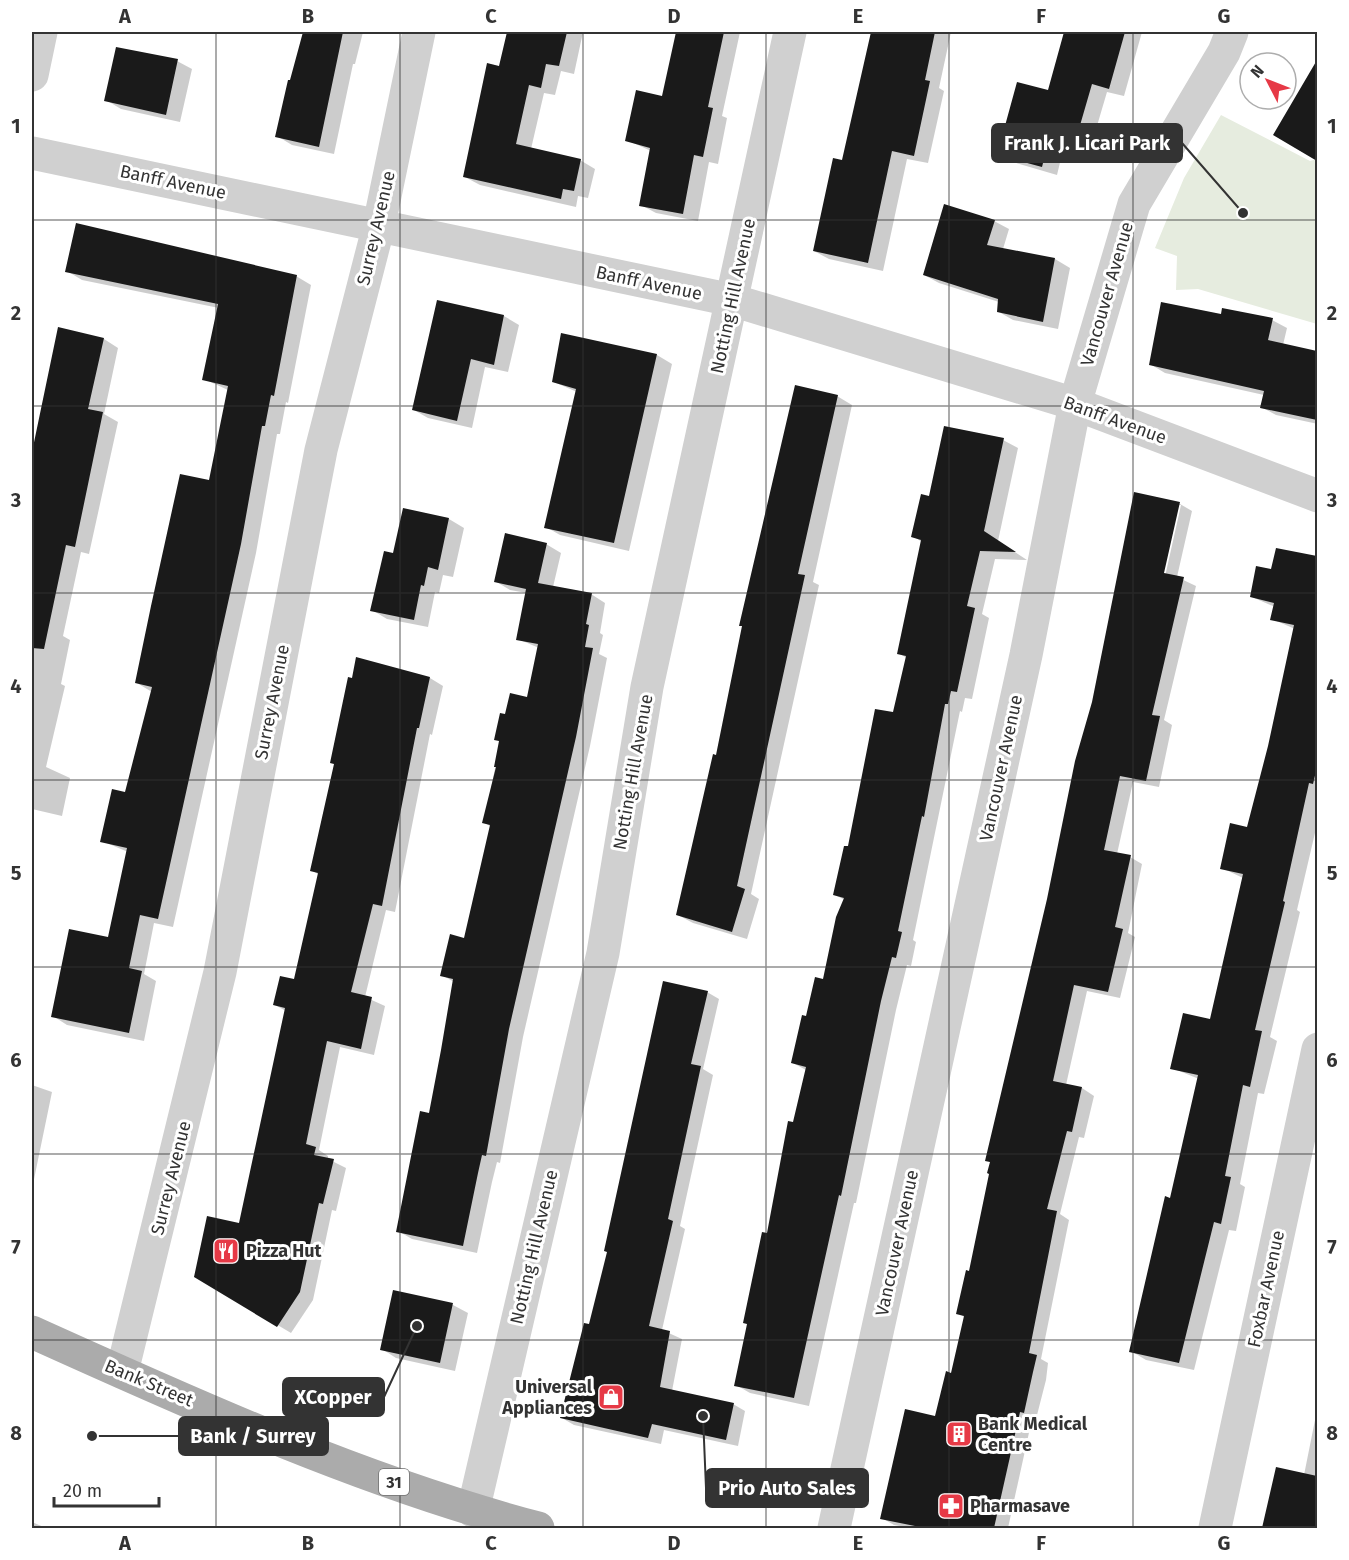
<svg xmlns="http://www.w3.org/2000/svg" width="1349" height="1560" font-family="'Fira Sans',sans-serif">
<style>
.green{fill:#e6ecdf}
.shadow{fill:#0003;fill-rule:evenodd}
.building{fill:#1a1a1a}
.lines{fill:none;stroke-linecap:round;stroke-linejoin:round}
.minor{stroke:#d0d0d0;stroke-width:33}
.primary{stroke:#ababab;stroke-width:33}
.grid{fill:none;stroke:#333;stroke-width:1.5;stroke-opacity:0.55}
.labels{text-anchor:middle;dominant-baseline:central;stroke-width:6;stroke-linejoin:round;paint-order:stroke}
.shield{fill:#fff;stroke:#707070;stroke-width:1.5}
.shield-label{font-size:16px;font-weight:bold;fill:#333}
.street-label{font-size:18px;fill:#333;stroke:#fff}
.poi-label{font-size:18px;font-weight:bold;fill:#333;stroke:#fff;text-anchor:start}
.leader{fill:none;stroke:#333;stroke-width:2}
.callout-dot{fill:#333;stroke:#fff;stroke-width:2}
.callout{fill:#333;stroke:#333;stroke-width:2}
.callout-label{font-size:20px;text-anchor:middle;font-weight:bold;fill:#fff}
.neatline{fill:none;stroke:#333;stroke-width:2}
.grid-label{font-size:20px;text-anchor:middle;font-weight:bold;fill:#333}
</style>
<rect width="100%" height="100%" fill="#fff"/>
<path class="green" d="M1221,115l89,46 7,-2v165l-119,-35 -22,1 1,-34 -22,-8 29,-70z"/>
<path class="shadow" d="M304,32h59l-8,32h-2l-19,90 -42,-9 -15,-9z
M508,32h75l-9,42 -13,-3 -6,24 -11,-2 -13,56 49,11 15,9 -7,29 -10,-2 -2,11 -96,-22 -15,-8 35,-109z
M677,32h63l-18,84 5,2 -9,46 -9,-2 -11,59 -42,-8 -15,-8 10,-54 -24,-11 37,-42z
M872,32h79l-12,56 5,3 -16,72 -21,-4 -24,112 -54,-12 -15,-8 29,-89z
M1065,32h77l-18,64 -17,-4 -18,61 -25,-7 -7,29 -44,-13 -15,-8 51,-62z
M177,61l15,8 -12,53 -59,-13 -15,-9z
M1318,62v97l-43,-25z
M994,221l15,8 -6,20 52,10 15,9 -12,61 -45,-9 -14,-8v-10l-60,-19 -15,-8z
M67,271l229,5 15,9 -23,118 -2,-1 -6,32h-3l-21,119 -83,374 -19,-4 -10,51 12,7 -12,60 -77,-16 -14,-9 57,-78 18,-86 -26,-11 24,-48 26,-101 -15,-9 73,-201 18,-92 -24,-11 15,-71 -137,-28z
M438,302l66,14 15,9 -11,47 -23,-5 -13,61 -44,-10 -14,-8z
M1222,315l50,5 15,8 -4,17 35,8v71l-42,-9 -15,-8 3,-12 -99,-22 -15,-9z
M59,329l45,10 14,9 -14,66 14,8 -29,132 -8,-2 -18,84 7,4 -9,44 4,2 -19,81 24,11 -8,38 -30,-7v-351z
M562,335l95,20 15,9 -43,187 -69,-16 -14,-8 31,-135 -23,-10z
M837,396l15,9 -39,177 6,3 -68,309 8,5 -12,40 -54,-16 -15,-8 39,-158z
M1003,440l15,8 -20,93 29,19 -32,-1 -13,55 7,4 -17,81 -7,-1 -3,14 -2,-1 -47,229 3,2 -5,24 -4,-1 -11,45 -40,193h-2l-45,203 -59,-13 -14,-8 70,-315 -13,-7 15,-45 16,-37 21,-81 -10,-5 59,-181 13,-56 -9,-5 24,-111 -9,-6 17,-38z
M1135,493l45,11 12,7 -15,66 19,9 -32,134 8,5 -13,62 -26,-5 -16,72 13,3 12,7 -14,69 7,4 -15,61 -33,-7 -21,94 16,3 12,8 -10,42 -5,-1 -19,77 9,6 -28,139 7,4 -2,17 -10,39h-4l-24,109h-98l-16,-3 -12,-7 24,-107 30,7 11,-45 6,1 13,-56 -8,-5 9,-41 3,1 20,-99 -2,-1 3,-11 -5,-2 63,-261 28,-138 16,-59zM1178,505h3l-17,76 -3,-1z
M404,510l45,9 15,9 -11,49 -10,-2 -4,18 -4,-1 -7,35 -41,-8 -15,-9 23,-56z
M546,544l15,9 -8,34 38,7 14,9 -5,30 3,2 -4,19 8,4 -17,88 -67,291 -23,126 -3,-1 -5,20 -15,71 -65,-14 -14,-8 32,-116 24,-133 -12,-7 23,-36 26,-112 -7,-5 22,-107 23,-16 10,-51 -21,-9 9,-46 -17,-3 -15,-9z
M1277,550l41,8v262l-21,90 3,2 -30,125 7,4 -13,53 -6,-1 -18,91 5,3 -9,44 -7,-1 -35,140 -48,-10 -15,-9 40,-152 28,-120 -27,-11 39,-47 32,-143 -21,-10 26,-39 21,-83 26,-117 -23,-10 3,-12 -23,-10 20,-26z
M357,659l73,19 13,8 -11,49 -2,-1 -35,178 -9,-2 -21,87 20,9 -11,49 -34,-8 -21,103 9,6v3l18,9 -10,43 -4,-1 -19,90 -22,33 -96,-57 46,-51 45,-214 -11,-6 20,-24 24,-106 -7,-5z
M707,992l12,7 -16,70 10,6 -33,151 5,3 -23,101 20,9 -10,52 61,13 12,7 -7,35 -74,-16 -3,14 -87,-19 -12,-7 28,-92z
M32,1085l20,7 -20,97z
M395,1292l58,13 15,8 -13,58 -59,-13 -14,-9z
M1318,1405v123h-55l14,-59 27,6z
M32,1522l14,6h-14z"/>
<path class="building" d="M303,32h40l-24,115 -44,-10 13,-57h2z
M507,32h60l-8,34 -13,-2 -5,24 -12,-3 -13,59 65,15 -7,32 -11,-2 -2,10 -98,-22 24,-114 12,3z
M676,32h48l-16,75 5,1 -10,49 -9,-2 -11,59 -44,-8 11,-58 -25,-7 11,-51 26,6z
M871,32h64l-10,48 5,1 -16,75 -22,-5 -24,112 -55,-12 20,-93 9,2z
M1064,32h61l-16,57 -17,-5 -18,62 -25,-7 -7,28 -45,-12 20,-73 31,8z
M116,47l62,12 -12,56 -62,-14z
M1317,60v101l-44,-26z
M944,204l51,16 -8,25 68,13 -12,64 -46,-10 1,-13 -75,-24z
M76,223l221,52 -23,121 -3,-1 -6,31h-3l-21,118 -83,375 -18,-4 -11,53 13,3 -13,62 -78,-16 18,-88 39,8 19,-89 -27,-6 12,-53 13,3 27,-105 -17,-4 16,-77 29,-132 29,6 19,-94 -26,-6 16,-76 -153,-32z
M437,300l67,15 -10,50 -23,-6 -14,62 -45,-11z
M1161,302l60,12 1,-6 51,10 -5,22 49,11v69l-57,-12 4,-17 -115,-26z
M58,327l46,11 -16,71 15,3 -28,135 -9,-2 -22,104 -12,-1v-196z
M561,333l96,21 -43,189 -70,-15 32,-139 -24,-7z
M795,385l43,10 -40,179 7,1 -68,311 8,3 -13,43 -56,-17 37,-161 3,1 26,-129h-3z
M944,426l60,12 -20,93 32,21 -36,-1 -13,55 8,2 -18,84 -6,-1 -3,13h-3l-21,113 -2,-1 -24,115 4,1 -6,26 -4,-1 -11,44 -40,195 -2,-1 -45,203 -60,-12 13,-62 -4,-1 19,-91 5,1 21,-112 5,1 13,-55 -15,-4 11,-48 4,1 9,-39 8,2 13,-62 8,-19 -11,-3 11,-49h4l27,-137 18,3 13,-56 -9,-2 24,-114 -10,-3 10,-43 8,2z
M1134,492l46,10 -16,71 20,4 -32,138 8,1 -14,65 -26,-5 -16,74 27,5 -16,72 8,2 -15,63 -34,-7 -21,96 29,6 -10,45 -5,-1 -20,78 10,2 -28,142 8,2 -4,17 -9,41 -4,-1 -26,116h-69l-45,-9 25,-110 30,7 11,-45 5,2 13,-57 -8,-2 10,-44 3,1 20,-97 -2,-1 3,-11 -5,-1 62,-262 28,-138 17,-59z
M403,508l46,10 -11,52 -10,-3 -4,19 -3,-1 -7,35 -44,-9 14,-60 9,2z
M505,533l42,10 -9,40 54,10 -6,31 3,1 -4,22 8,1 -17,89 -67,292 -23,127 -4,-1 -4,18 -15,73 -67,-14 24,-121 9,2 12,-63 12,-71 -13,-3 10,-42 14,4 26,-113 -8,-2 14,-56h-2l5,-26 -5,-1 6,-27 5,1 5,-21 17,4 11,-53 -22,-4 10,-51 -32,-7z
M1276,548l41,8v211l-4,17 -4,-1 -26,118 2,1 -30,128 7,1 -12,56 -7,-2 -18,91 6,1 -10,47 -7,-2 -35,141 -50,-11 36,-156 5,2 28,-123 -28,-6 13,-56 27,6 33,-145 -23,-5 10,-46 17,4 21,-81 26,-121 -24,-5 4,-17 -24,-6 6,-31 15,3z
M356,657l74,20 -11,51h-2l-35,178 -9,-2 -22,88 21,5 -11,52 -34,-8 -21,103 10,3 -2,8 20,4 -11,45 -4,-1 -19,89 -23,35 -83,-50 13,-61 32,7 46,-215 -12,-3 7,-29 14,3 24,-106 -8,-2 24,-107 -4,-1 18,-86 4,1z
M663,981l45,10 -17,73 10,2 -33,153 5,2 -24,105 21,5 -10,56 74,16 -8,37 -74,-16 -4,14 -88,-20 24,-95 5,1 18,-72 -3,-1z
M393,1290l60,13 -13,60 -60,-13z
M1276,1467l41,9v52h-55z"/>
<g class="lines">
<path class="minor" d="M32,75l9,-43
M32,153l700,147 343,104 243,92
M122,1372l98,-400 101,-522 58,-225 40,-193
M473,1511l130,-558 44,-266 143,-655
M834,1528l192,-873 49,-251 59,-200 90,-152 8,-20
M1215,1528l103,-479"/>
<path class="primary" d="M32,1332c164,74 331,150 506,196"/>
</g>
<path class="grid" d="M216,32v1496M400,32v1496M583,32v1496M766,32v1496M949,32v1496M1133,32v1496M32,220h1286M32,406h1286M32,593h1286M32,780h1286M32,967h1286M32,1154h1286M32,1340h1286"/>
<defs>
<g id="restaurant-square" transform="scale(1.35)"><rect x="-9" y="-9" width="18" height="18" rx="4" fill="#e63946" stroke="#fff"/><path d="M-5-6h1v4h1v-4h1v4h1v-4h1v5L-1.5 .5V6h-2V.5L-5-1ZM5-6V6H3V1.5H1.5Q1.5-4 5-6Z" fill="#fff"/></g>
<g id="shop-square" transform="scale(1.35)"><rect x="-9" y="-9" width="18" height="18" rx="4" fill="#e63946" stroke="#fff"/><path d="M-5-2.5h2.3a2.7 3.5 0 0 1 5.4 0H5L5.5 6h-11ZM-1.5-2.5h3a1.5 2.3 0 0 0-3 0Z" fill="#fff"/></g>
<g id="building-square" transform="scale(1.35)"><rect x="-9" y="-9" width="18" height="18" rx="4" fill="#e63946" stroke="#fff"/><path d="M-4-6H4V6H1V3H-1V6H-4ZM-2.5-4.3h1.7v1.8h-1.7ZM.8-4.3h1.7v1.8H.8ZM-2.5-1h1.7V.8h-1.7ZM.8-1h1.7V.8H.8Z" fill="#fff"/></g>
<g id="pharmacy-square" transform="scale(1.35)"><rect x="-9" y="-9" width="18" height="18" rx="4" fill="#e63946" stroke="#fff"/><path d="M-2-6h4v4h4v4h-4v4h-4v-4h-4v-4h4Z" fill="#fff"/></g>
</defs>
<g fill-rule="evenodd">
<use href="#restaurant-square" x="226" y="1251"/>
<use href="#shop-square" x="611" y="1397"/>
<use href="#building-square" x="959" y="1434"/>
<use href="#pharmacy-square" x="951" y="1506"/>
</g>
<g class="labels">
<rect class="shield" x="379" y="1469" width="30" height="26" rx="4.5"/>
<g class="shield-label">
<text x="394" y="1482">31</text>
</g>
<g class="street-label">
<text transform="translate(173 182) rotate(12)">Banff Avenue</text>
<text transform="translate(376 228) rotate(-77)">Surrey Avenue</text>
<text transform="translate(649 283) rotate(12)">Banff Avenue</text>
<text transform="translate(1107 294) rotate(-74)">Vancouver Avenue</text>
<text transform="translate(733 296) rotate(-78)">Notting Hill Avenue</text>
<text transform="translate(1115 420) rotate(20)">Banff Avenue</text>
<text transform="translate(272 702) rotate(-79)">Surrey Avenue</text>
<text transform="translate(1001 768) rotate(-78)">Vancouver Avenue</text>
<text transform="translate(633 772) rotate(-80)">Notting Hill Avenue</text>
<text transform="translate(171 1178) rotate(-76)">Surrey Avenue</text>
<text transform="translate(897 1243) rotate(-78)">Vancouver Avenue</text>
<text transform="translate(534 1247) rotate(-77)">Notting Hill Avenue</text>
<text transform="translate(1266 1289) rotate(-78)">Foxbar Avenue</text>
<text transform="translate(149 1383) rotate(23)">Bank Street</text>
</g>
<g class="poi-label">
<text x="246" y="1251">Pizza Hut</text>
<text x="592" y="1387" text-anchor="end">Universal<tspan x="592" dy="21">Appliances</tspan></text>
<text x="978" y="1424">Bank Medical<tspan x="978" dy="21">Centre</tspan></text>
<text x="970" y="1506">Pharmasave</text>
</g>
</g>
<path class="leader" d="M1243 213L1182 143M417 1326L384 1397M92 1436L179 1436M703 1416L706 1488"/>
<g class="callout-dot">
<circle cx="1243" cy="213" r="6"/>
<circle cx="417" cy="1326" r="6"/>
<circle cx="92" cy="1436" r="6"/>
<circle cx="703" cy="1416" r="6"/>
</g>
<g class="callout">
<rect x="992" y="124" width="190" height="38" rx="6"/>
<rect x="283" y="1378" width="101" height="38" rx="6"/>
<rect x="179" y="1417" width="149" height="38" rx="6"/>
<rect x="706" y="1469" width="162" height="38" rx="6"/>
</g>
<g class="callout-label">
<text x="1087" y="150">Frank J. Licari Park</text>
<text x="333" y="1404">XCopper</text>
<text x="253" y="1443">Bank / Surrey</text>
<text x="787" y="1495">Prio Auto Sales</text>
</g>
<rect width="1349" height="1560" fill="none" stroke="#ffffff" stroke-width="66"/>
<g transform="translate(1268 81) rotate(312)"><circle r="28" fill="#ffffff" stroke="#adadad" stroke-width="1.5"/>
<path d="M0-4.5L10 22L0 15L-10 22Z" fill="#e63946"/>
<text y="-9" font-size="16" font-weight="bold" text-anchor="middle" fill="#333333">N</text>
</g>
<path d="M54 1497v9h105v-9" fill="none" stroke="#333333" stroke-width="3"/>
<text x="63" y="1497" font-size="18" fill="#333333" stroke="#ffffff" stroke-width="4.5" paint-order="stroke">20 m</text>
<rect x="33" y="33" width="1283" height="1494" class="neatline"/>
<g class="grid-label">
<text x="125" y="23">A</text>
<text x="308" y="23">B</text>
<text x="491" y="23">C</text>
<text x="674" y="23">D</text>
<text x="858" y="23">E</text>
<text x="1041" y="23">F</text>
<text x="1224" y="23">G</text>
<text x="16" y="133">1</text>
<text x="1332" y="133">1</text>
<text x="16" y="320">2</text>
<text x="1332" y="320">2</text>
<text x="16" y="507">3</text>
<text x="1332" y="507">3</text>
<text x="16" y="693">4</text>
<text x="1332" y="693">4</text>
<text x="16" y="880">5</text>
<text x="1332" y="880">5</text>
<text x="16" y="1067">6</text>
<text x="1332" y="1067">6</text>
<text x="16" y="1254">7</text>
<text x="1332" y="1254">7</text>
<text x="16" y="1440">8</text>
<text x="1332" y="1440">8</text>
<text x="125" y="1550">A</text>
<text x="308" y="1550">B</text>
<text x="491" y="1550">C</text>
<text x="674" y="1550">D</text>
<text x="858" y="1550">E</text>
<text x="1041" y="1550">F</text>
<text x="1224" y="1550">G</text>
</g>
</svg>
